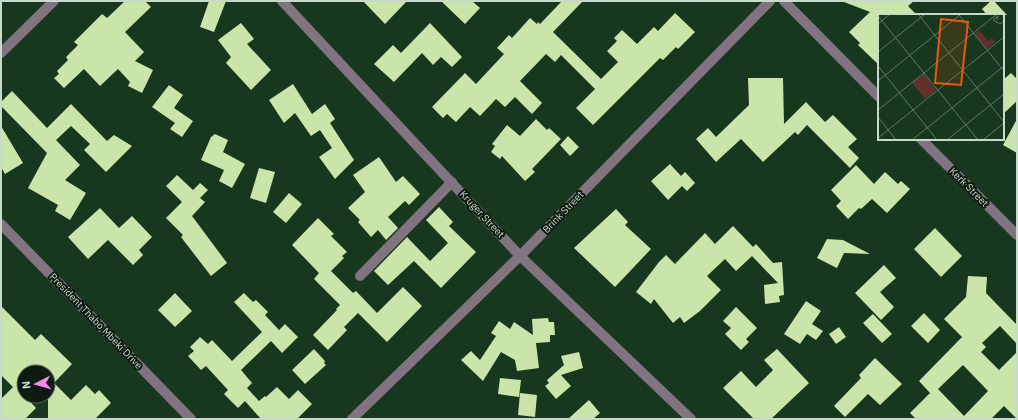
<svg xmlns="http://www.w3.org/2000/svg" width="1018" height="420" font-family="'IBM Plex Sans',sans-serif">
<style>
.building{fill:#c9e5aa;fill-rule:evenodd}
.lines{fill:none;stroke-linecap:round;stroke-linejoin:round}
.minor{stroke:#81737f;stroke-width:10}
.labels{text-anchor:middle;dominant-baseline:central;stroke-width:4;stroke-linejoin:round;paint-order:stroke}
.street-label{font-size:10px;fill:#c8dacb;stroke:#0e1b10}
.inset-road{fill:none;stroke:#5e7864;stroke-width:1}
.view{fill:#e8590c;fill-opacity:0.15;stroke:#e8590c;stroke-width:2}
.inset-edge{fill:none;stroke:#c8dacb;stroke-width:2}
</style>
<rect width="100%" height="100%" fill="#18371f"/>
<path class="building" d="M125,1h20l6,6 -26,25 19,20 -9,9 18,9 -11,23 -14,-7 2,-4 -12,-13 -18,17 -16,-17 -20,19 -10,-10 5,-4 -2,-3 11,-11 -2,-3 12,-12 -4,-3 28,-28 5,4z
M209,1h17l-12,31 -14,-5z
M363,1h44l-22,23z
M441,1h31l8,7 -15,16z
M562,1h21l-30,31 48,47 17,-17 -11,-11 10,-10 -3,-3 8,-8 15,14 17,-17 4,4 17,-18 20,19 -17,17 -2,-2 -13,13 -3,-2 -67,67 -17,-17 19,-19 -34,-34 -6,7 -9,-8 -26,27 22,22 -10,11 -17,-17 -10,10 -9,-8 -16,17 -10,-9 -14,15 -9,-8 -4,4 -11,-11 33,-34 11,11 28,-30 -7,-6 12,-13 3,3 18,-20 7,6 1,-2 2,2z
M844,1h70l-6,5 9,9h-38v50l-21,-20 2,-2 -11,-11 21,-20 -26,-10z
M991,1h3l13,14h-20l-5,-6z
M241,23l13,16 -7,5 24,26 -20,20 -25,-27 5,-6 -13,-17z
M430,23l32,34 -10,10 -11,-10 -8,8 -11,-12 -28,29 -20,-18 19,-19 8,8z
M1011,73l6,6v22l-14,13v-34z
M748,78h35l1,46 22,-22 19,20 8,-7 24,24 -9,8 11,11 -9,10 -43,-43 -9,10 -3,-3 -32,30 -22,-23 -25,23 -20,-23 12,-11 8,9 33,-32z
M293,84l19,30 13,-10 10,15 -5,4 24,37 -19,19 -16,-22 13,-9 -12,-18 -9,6 -16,-23 -11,10 -15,-23z
M169,85l14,10 -9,13 19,13 -11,16 -12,-8 5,-6 -23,-16z
M12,91l35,37 24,-24 36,37 7,-6 18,11 -26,26 -22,-22 6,-6 -19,-18 -15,14 24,25 -15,15 21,13 -16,27 -15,-9 3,-6 -30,-17 19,-35 -46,-47v-4z
M536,119l11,11 2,-2 12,11 -29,30 3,3 -10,9 -23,-25 -2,3 -9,-7 4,-6 -3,-2 15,-19 13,11z
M1017,119v34l-14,-8z
M1,126l22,37 -18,11 -4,-7z
M215,134l13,6 -5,12 22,12 -13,24 -13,-7 5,-11 -23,-10 10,-23z
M568,136l11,11 -9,9 -10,-11z
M379,157l17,25 7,-6 17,18 -11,11 -4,-4 -17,16 10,11 -12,12 -8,-10 -7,7 -13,-15 2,-2 -12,-12 17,-16 -12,-17z
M670,164l11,12 4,-4 10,11 -8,8 -5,-5 -14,14 -17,-19z
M856,165l18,19 11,-12 13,12 3,-3 9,8 -23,24 -15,-14 -11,10 -2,-1 -11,11 -12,-13 5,-5 -10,-11z
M259,168l16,4 -9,31 -16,-5z
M177,175l16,15 7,-7 8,7 -8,8 5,4 -13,14 35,47 -16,13 -30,-39 2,-2 -17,-17 16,-16 -16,-16z
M289,193l13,11 -16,19 -13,-11z
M439,207l14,15 -4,4 27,26 -35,36 -27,-27 -26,24 -14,-14 33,-34 23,24 18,-18 -22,-23z
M100,208l19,20 13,-12 20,21 -13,13 4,5 -10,10 -25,-25 -20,19 -20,-22z
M616,209l12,13 -3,3 26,24 -36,38 -41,-39z
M318,218l16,16 -3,2 16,16 -5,4 2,2 -13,13 22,22 3,-2 21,22 26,-26 19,19 -35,36 -29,-29 -14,14 3,3 -19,20 -15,-15 24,-25 -1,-1 4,-4 -26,-26 5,-6 -27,-28z
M733,226l20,21 3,-3 17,19 9,-1 2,33 -5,1 1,6 -15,2 -1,-19 14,-2 -26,-27 -16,15 -11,-12 -18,17 14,14 -21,21 -16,12 -4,-6 -7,6 -19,-24 -3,5 -15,-12 23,-30 7,-7 9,9 30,-31 10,11z
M935,228l27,28 -21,21 -27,-28z
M827,239l16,1 27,14 -26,-1 -7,15 -20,-10z
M884,265l12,13 -16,14 14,15 -13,13 -26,-27z
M968,276l19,1 -1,16 31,32v19l-17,-18 -18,17 4,4 -5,5 18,18 18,-18v67l-13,-13 -13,13h-75l-6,-6 20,-20 -11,-12 43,-44 -18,-18 22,-22zM963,365l25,26 -24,25 -26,-27z
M175,293l17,18 -17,16 -17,-17z
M244,293l9,9 3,-2 12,12 -3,3 14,15 6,-6 13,13 -16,16 -11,-12 -30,29 11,13 -5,5 12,13 6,-5 1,1 11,-10 12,12 9,-9 14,14 -15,15h-36l-16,-18 -7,7 -14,-14 4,-4 -22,-24 -5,4 -13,-14 6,-5 -4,-4 10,-10 8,7 4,-4 20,21 30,-29 -28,-30z
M806,301l15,10 -9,13 11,7 -7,9 -9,-6 -7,10 -16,-10z
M1,306l34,34 6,-6 31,30 -18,19 17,17 15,-15 9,9 4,-4 12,13 -16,16h-47v-47h-24v11l-6,6 18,19 -11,11h-24v-20l12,-12 -12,-12z
M736,307l21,21 -11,11 3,3 -8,8 -16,-16 6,-6 -8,-7z
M924,313l16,17 -12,13 -17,-17z
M873,314l19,20 -10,9 -19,-20z
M548,318l1,4h5l1,13h-5v7l-14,1 3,25 -22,3 -2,-11 -14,-8 -18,29 -22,-21 10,-9 9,9 16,-24 -5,-3 8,-12 11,8 4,-7 19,13 -1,-16z
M839,327l7,10 -10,7 -7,-10z
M314,349l11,12 -1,2 2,2 -21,19 -13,-14z
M777,349l32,34 -38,36h-17l-31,-31 18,-17 15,16 17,-17 -9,-10z
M579,352l4,16 -22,7 10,11 -15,13 -11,-13 4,-3 -2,-3 17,-15 -3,-9z
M875,358l27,26 -22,21 -12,-11 -23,23 -11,-11 27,-28 -2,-3z
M500,378l21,2 -2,17 -21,-3z
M520,393l17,2 -2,22 -17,-2z
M589,400l11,13 -7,6h-25z"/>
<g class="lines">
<path class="minor" d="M282,1l238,255 171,163
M784,1l95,96
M1,53l53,-52
M921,139l96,96
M1,224l190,195
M360,276l92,-94
M352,419l168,-163 250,-255"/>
</g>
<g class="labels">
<g class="street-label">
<text transform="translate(969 187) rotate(45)">Kerk Street</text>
<text transform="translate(563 212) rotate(-46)">Brink Street</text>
<text transform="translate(482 214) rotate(47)">Kruger Street</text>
<text transform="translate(96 321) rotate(46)">President Thabo Mbeki Drive</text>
</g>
</g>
<g transform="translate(878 14)">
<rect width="126" height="126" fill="#18371f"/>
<path d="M101,16l9,11 4,-3 3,4 -8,7 -12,-15zM46,60l12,16 -11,9 -13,-16z" fill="#61302a"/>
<path class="inset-road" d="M40,0l86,108M81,1l45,56M0,2l100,124M119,6l1,-4 -5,4 7,4 4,-3M0,10l12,-10M0,38l47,-38M0,52l59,74M0,67l83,-67M0,96l119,-96M0,103l18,23M0,124l126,-101M34,126l92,-74M69,126l57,-46M105,126l21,-17"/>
<path class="view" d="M63,5l27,3 -7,63 -26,-2z"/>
<rect width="126" height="126" class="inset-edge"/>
</g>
<rect width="1018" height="420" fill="none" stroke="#c8dacb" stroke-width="4"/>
<g transform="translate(36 384) rotate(264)"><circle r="19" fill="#0e1b10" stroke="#58675b"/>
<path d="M0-3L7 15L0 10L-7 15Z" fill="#f589ef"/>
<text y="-6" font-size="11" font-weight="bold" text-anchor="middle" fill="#c8dacb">N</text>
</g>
</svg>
